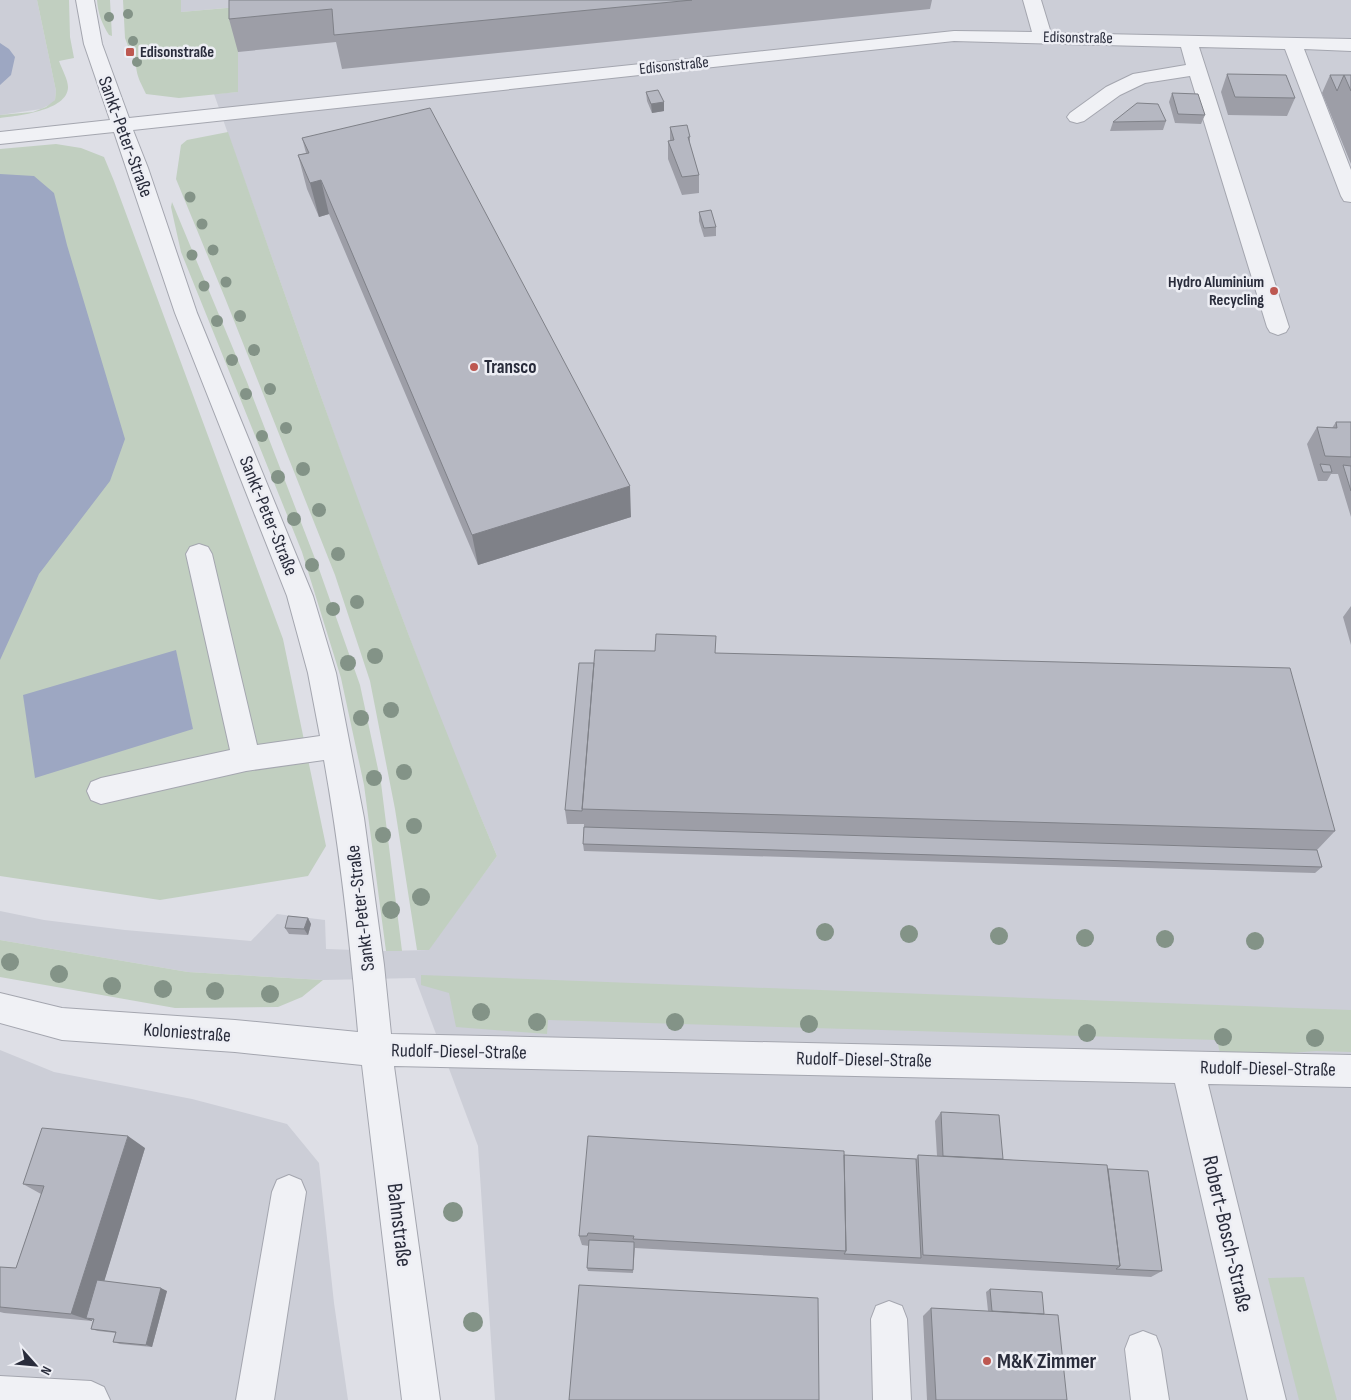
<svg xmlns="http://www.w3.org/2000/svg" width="1351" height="1400" font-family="'Sofia Sans Condensed',sans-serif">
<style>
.built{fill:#ccced7}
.green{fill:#c1cfc0}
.water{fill:#9da7c2}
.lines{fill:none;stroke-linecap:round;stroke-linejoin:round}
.minor-casing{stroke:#a4a6af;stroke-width:2}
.minor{fill:#f0f1f5;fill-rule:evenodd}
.tree{fill:#839387}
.wall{fill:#9d9ea7}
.shaded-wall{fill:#7f8188}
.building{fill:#b6b8c2;stroke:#7f8188}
.poi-dot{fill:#bd5851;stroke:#edeef4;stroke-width:2}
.labels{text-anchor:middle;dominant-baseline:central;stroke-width:5;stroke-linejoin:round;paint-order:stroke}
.far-street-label{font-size:16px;fill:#292c3b;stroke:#edeef4}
.far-poi-label{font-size:16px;font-weight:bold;fill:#292c3b;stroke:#edeef4;text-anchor:start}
.street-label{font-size:19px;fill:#292c3b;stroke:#edeef4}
.poi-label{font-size:19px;font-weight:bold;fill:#292c3b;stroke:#edeef4;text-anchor:start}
.near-street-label{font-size:22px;fill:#292c3b;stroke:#edeef4}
.near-poi-label{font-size:22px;font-weight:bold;fill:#292c3b;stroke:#edeef4;text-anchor:start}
</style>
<rect width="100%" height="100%" fill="#dedfe6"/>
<path class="built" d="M0,0h37l19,91 -1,9 -2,3 -12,6 -41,6z
M181,0h1170v1400h-856l-17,-254 -63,-168 -92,2 -135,-8 -188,-32v-29l44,9 81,10 126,11 26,-27 48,6 1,29 60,2 42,-1 69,-94 -51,-122 -90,-238 -142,-402 24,-2 -1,-85 -56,5z
M0,1050l54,22 138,27 95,25 32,39 15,140 14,97h-348z"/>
<path class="green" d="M37,0h32l1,37 4,21 -15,3c3,8 9,19 9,26 0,24 -52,29 -68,31v-3l33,-3 13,-5 9,-7 1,-9z
M97,0h13l2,36 -3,-1c-7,-11 -11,-21 -12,-35z
M123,0h58v12l57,-5v85l-59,6 -33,-4c-4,-9 -9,-16 -10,-28 -1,-8 0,-13 -3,-21l-5,1 -3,-8z
M228,132c85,243 169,486 269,724l-68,94h-12l-22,-141 -25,-128 -35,-106 -110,-277 -49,-119 5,-34 6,-5z
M56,144l25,4 23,9 10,24 169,458 43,207 -18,30 -148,24 -160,-24v-727z
M172,202l75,180 72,187 41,116 21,98 21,168h-16l-22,-166 -23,-107 -39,-126 -121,-300 -10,-45z
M0,940l188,32 135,8 -21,17 -24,10 -103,1 -175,-31z
M421,975l930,35v42l-35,-1 -95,7 -4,-18 -669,-20 -1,14 -91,-7 -7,-34 -28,-8z
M1304,1277l33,123h-38l-31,-122z"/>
<path class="water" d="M0,43l9,6 6,8 -4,18 -11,10z
M0,174l34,2 20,17 13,52 58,194 -15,42 -71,93 -39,86z
M176,650l17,79 -158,49 -12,-83z"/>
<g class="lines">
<g class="minor-casing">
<path id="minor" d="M76,0h18l8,44 27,74 825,-87 78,1 -9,-32h18l10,33 300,6v12l-47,-2 47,121v32l-7,-1 -3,-5 -56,-147 -86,-2 90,280 -3,5 -8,3 -8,-3 -3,-5 -77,-251 -45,7 -25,12 -36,26 -7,2 -7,-2 -3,-4 3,-4 36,-26 27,-13 53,-9 -5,-18 -227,-6 -821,89 15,38 49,145 116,283 23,77 28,145 20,147 7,69 960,21v32l-143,-3 78,316h-38l-73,-317 -781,-17 46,334h-38l-40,-335 -127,-13 -173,-12 -62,-17v-30l62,15 173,12 123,12c-8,-91 -18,-182 -34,-272l-78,11 -145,33 -10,-4 -4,-9 4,-9 10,-4 129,-28 -44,-196 4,-7 9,-3 9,3 4,7 45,191 63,-9 -12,-63 -21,-77 -112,-283 -61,-181 -114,12v-12l110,-12 -26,-76z
M289,1175l12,5 5,12 -32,208h-38l36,-208 5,-12z
M889,1301l13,5 5,13 4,81h-38l-2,-81 5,-13z
M1143,1331l13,5 5,13 8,51h-38l-6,-51 5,-13z
M0,1376l91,5 13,6 6,13h-110z"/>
</g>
<use href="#minor" class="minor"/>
</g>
<g class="tree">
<circle cx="128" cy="14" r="5"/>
<circle cx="109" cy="17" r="5"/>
<circle cx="133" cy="41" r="5"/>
<circle cx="137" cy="62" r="5"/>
<circle cx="190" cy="197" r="5.5"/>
<circle cx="202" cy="224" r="5.5"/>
<circle cx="213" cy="250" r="5.5"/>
<circle cx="192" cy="255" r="5.5"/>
<circle cx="226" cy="282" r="5.5"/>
<circle cx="204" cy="286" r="5.5"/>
<circle cx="240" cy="316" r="6"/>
<circle cx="217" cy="321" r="6"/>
<circle cx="254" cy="350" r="6"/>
<circle cx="232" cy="360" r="6"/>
<circle cx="270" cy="389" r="6"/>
<circle cx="246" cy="394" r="6"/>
<circle cx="286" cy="428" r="6"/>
<circle cx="262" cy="436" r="6"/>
<circle cx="303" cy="469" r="7"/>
<circle cx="278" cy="477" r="7"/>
<circle cx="319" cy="510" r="7"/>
<circle cx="294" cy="519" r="7"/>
<circle cx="338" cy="554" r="7"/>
<circle cx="312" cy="565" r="7"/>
<circle cx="357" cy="602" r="7"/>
<circle cx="333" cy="609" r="7"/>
<circle cx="375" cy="656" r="8"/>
<circle cx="348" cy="663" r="8"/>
<circle cx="391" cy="710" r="8"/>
<circle cx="361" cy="718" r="8"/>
<circle cx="404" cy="772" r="8"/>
<circle cx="374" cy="778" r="8"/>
<circle cx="414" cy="826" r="8"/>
<circle cx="383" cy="835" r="8"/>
<circle cx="421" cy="897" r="9"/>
<circle cx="391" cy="910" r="9"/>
<circle cx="825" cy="932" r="9"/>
<circle cx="909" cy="934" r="9"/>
<circle cx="999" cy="936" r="9"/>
<circle cx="1085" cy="938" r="9"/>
<circle cx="1165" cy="939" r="9"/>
<circle cx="1255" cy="941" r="9"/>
<circle cx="10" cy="962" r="9"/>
<circle cx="59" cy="974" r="9"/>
<circle cx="112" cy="986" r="9"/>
<circle cx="163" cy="989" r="9"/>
<circle cx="215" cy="991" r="9"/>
<circle cx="270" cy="994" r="9"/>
<circle cx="481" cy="1012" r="9"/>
<circle cx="537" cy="1022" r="9"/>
<circle cx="675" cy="1022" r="9"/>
<circle cx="809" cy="1024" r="9"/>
<circle cx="1087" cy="1033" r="9"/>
<circle cx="1223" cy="1037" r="9"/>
<circle cx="1315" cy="1038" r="9"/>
<circle cx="453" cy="1212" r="10"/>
<circle cx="473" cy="1322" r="10"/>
</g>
<path class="wall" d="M229,0h703l-2,9 -588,60 -6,-27 -98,10 -9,-33z
M1227,74l68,24 -8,18 -59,-1 -7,-23z
M1330,75h21v89l-29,-71z
M646,92l18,10v9l-12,2 -5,-12z
M1172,93l33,22 -4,9 -26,-1 -6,-21z
M1166,121l-3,9 -53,1 3,-9z
M670,127l20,10v8l9,30v18l-17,2 -14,-36v-18h2z
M302,138l329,379 -153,48 -149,-351 -10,3 -12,-28 -9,-34 8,-2z
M699,212l17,15v9l-12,1 -5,-16z
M1336,422h15v95l-13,-43h-7l-4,7h-9l-11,-37 10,-17 15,1z
M1351,606v39l-8,-28z
M715,653l620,178 -18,19 5,17 -7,6 -731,-22 -1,-7 1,-20h-17l-2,-14 29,-147z
M308,918l3,6 -3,11 -19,-1 -4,-6z
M941,1112l62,47 105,10 54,102 -11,6 -516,-29 -2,25 -45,-2 -1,-3 2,-22 -7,-1 -3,-9 265,-81 72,4 2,-4 19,1 -2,-35z
M145,1148l-41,133 63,10 -15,56 -32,-3 -7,-2 3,-9 -18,-2 -7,-2 2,-9h-1v1l-88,-8 -4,-1v-45l16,1 25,-74 -18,-10z
M990,1289l54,25 23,86h-140l-4,-84 8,-8 57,3 -2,-19z"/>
<path class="shaded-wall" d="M664,102v9l-12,2 -1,-9z
M321,180l8,34 -10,3 -9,-34z
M630,486l1,31 -153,48 -6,-30z
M308,918l3,6 -3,11 -4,-6z
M128,1136l17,12 -52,170h-7l6,2v1l-21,-7z
M161,1288l6,3 -15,56 -6,-2z"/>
<path class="building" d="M229,0h463l-358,35 -2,-26 -103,10z
M1227,74l59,1 9,23 -60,-1z
M1330,75h14l-7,16z
M1344,75h7v16z
M658,90l6,12 -13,2 -5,-12z
M1172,93l26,1 7,21 -27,-1z
M1137,103l21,1 8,17 -53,1z
M430,108l200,378 -158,49 -151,-355 -11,3 -12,-28 11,-2 -7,-15z
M687,125l3,12h-2l11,38 -17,2 -14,-36 6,-1 -4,-13z
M711,210l5,17 -12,1 -5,-16z
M1336,422h15v35l-26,-1 -8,-29 20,1z
M1320,464l10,1 2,7h-9z
M1343,465l8,1v25z
M656,634l60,2 -1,17 575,15 45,163 -753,-22 13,-159 60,1z
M579,663h15l-12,148 -17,-1z
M584,827l733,23 5,17 -739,-23z
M288,916l20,2 -4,11 -19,-1z
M941,1112l58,3 4,44 -60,-3z
M42,1128l86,8 -57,178 -71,-7v-40l16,1 28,-82 -21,-2z
M588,1136l256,15 2,100 -213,-12 1,-3 -46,-3 -1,3h-8z
M844,1155l72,4 5,99 -77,-4 2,-3z
M918,1155l189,10 13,101 -197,-11z
M1108,1169l40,2 14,100 -46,-2 4,-3z
M589,1240l45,2v5l-1,23 -46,-2z
M97,1280l64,8 -15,57 -33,-3 3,-10 -25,-3 3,-10 -8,-1z
M579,1285l239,13 1,102h-250z
M990,1289l52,3 2,22 -52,-3z
M931,1308l127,7 9,85h-131z"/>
<g class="poi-dot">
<rect x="125" y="47" width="10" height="10" rx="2.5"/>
<circle cx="1274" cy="291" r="5"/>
<circle cx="474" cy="367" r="5"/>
<circle cx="987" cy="1361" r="5"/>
</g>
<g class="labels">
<g class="far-street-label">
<text transform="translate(1078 38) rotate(1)">Edisonstraße</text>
<text transform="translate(674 66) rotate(-6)">Edisonstraße</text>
</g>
<g class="far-poi-label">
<text x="140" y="52">Edisonstraße</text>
<text x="1264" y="282" text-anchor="end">Hydro Aluminium<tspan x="1264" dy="18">Recycling</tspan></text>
</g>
<g class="street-label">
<text transform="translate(125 137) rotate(70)">Sankt-Peter-Straße</text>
<text transform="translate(268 516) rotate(68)">Sankt-Peter-Straße</text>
<text transform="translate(361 908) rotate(-97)">Sankt-Peter-Straße</text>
<text transform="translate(187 1033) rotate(4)">Koloniestraße</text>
<text transform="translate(459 1052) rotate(1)">Rudolf-Diesel-Straße</text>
<text transform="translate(864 1060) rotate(1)">Rudolf-Diesel-Straße</text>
<text transform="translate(1268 1069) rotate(1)">Rudolf-Diesel-Straße</text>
</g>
<g class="poi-label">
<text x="484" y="367">Transco</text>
</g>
<g class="near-street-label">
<text transform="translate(399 1225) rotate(83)">Bahnstraße</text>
<text transform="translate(1227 1234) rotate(77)">Robert-Bosch-Straße</text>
</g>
<g class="near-poi-label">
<text x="997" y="1361">M&amp;K Zimmer</text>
</g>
</g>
<g transform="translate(35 1365) rotate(117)" stroke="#edeef4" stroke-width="4" paint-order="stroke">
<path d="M0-4L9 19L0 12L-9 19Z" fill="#292c3b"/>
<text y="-8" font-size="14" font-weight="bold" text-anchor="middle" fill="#292c3b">N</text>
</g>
</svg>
